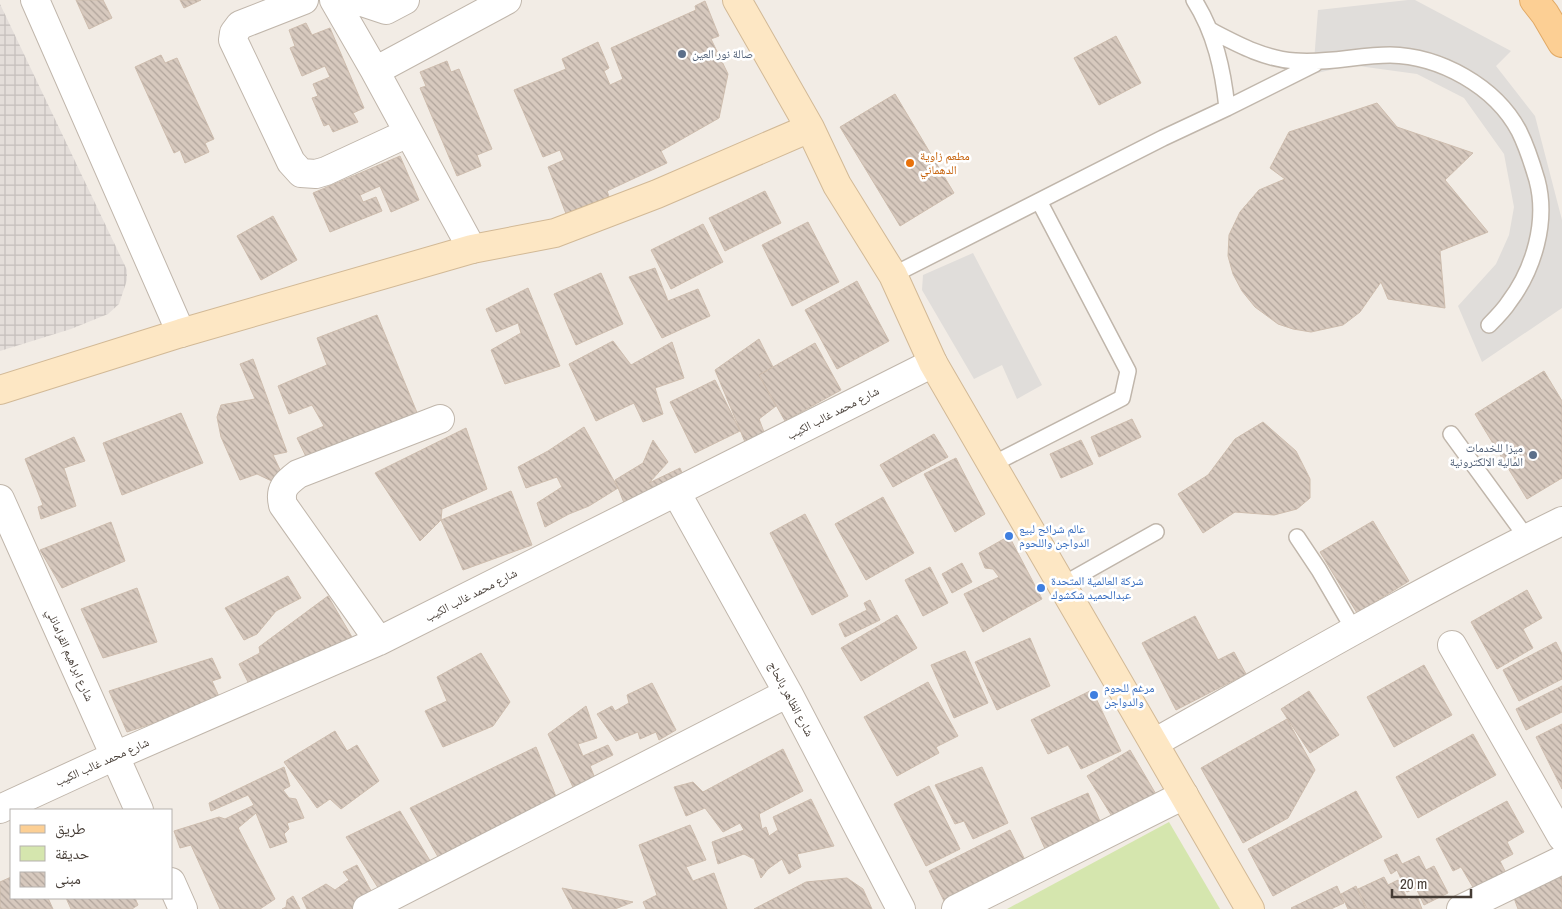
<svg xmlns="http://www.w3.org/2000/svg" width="1562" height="909" font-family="'Archivo Narrow','Noto Naskh Arabic',sans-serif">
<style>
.industrial{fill:url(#industrial-grid)}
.green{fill:#d5e6ae}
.parking{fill:#e0ddda}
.building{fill:url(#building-back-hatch);stroke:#cebdae}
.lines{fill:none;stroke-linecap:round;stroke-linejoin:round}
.lane-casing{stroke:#c0b6ab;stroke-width:18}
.street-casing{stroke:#c0b6ab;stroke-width:30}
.secondary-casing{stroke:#d2b996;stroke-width:30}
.primary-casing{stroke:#e1a965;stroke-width:30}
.lane{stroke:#fff;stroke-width:15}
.street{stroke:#fff;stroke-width:28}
.secondary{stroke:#fde7c4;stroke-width:28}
.primary{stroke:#fccf94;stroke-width:28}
.service-dot{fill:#5c6f8a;stroke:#fff;stroke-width:2}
.food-dot{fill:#e8710a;stroke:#fff;stroke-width:2}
.shop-dot{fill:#3f7fe0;stroke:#fff;stroke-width:2}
.labels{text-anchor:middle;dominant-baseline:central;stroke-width:5;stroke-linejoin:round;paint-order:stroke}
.service-label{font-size:12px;fill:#4e5e75;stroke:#fff;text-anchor:start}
.food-label{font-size:12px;fill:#c56008;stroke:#fff;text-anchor:start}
.street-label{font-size:12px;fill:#453c35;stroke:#fff}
.shop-label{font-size:12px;fill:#366cbe;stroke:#fff;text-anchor:start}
</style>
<defs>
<pattern id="industrial-grid" width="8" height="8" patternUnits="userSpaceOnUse" patternTransform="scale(1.25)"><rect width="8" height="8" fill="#e4deda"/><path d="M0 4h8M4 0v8" fill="none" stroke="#c5bfbc"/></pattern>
<pattern id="building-back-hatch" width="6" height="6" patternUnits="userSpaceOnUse" patternTransform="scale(1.25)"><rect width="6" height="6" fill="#d7c9be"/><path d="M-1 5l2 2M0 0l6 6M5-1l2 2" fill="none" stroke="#b0a49b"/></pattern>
</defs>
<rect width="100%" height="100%" fill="#f2ece5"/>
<path class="industrial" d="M0,4l127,266v10l-8,24 -11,10 -37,15 -71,22z"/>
<path class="green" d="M1169,822l51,87h-213z"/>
<path class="parking" d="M1408,0h7l96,51 -15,15 39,50 27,104v88l-80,54 -24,-56 38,-42 13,-29 5,-28 -10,-53 -40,-56 -47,-24 -66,-9 -38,9 5,-64z
M973,253l69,132 -25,14 -15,-34 -28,14 -52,-89 1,-15z"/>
<path class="building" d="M76,0h27l9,18 -23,11z
M180,0h21l-17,8z
M705,1l14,35 -8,3 17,35 -9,44 -58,33 6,12 -60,28 4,11 -43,17 -20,-52 16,-7 -4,-10 -17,7 -29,-67 52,-21 -4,-10 36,-17 11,26 -5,3 6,14 13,-6 -12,-31 85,-38 -1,-4z
M306,23l6,12 18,-7 34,80 -11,5 5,9 -25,10 -4,-8 -5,2 -12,-28 6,-2 -5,-12 17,-7 -5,-11 -23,10 -12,-28 5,-2 -6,-16z
M1116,36l25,47 -42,22 -25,-47z
M161,55l4,8 12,-5 37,81 -9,4 4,9 -24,11 -5,-13 -6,3 -39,-86z
M447,61l4,11 8,-3 33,80 -15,6 4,11 -24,10 -37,-88 6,-2 -6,-14z
M895,94l59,99 -54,33 -60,-99z
M1377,103l20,24 76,26 -28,27 43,52 -48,19 5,57 -57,-9 -7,-17 -21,30 -17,13 -32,7 -18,-3 -15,-5 -23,-17 -13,-16 -9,-17 -5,-18 1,-21 11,-23 19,-22 26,-11 -15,-11 19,-36z
M400,156l19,44 -28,12 -11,-26 -20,9 3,7 13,-5 6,14 -52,21 -17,-39z
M765,191l16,32 -56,28 -16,-33z
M273,216l24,44 -36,20 -24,-44z
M808,222l31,60 -47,24 -30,-61z
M703,224l20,38 -52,27 -20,-39z
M655,268l13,33 30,-12 12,27 -48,22 -33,-61z
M601,273l22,51 -47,21 -22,-51z
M857,281l32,60 -52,28 -32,-59z
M528,288l32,78 -55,18 -14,-34 30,-17 -3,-10 -22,9 -10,-23z
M377,315l41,100 -108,50 -13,-27 27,-12 -12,-21 -23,9 -11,-28 49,-21 -10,-27z
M759,339l14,28 -14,8 17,31 -17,13 5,13 -19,10 -30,-72z
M613,341l18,24 41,-23 12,36 -29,10 8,26 -20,8 -9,-19 -38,18 -27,-57z
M815,343l26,47 -56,31 -26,-46z
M253,359l34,93 -14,3 9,19 -4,10 -21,-10 -17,6 -19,-43 -4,-20 4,-12 34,-6 -15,-35z
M1544,371l18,30v77l-35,21 -52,-85z
M715,380l25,51 -45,22 -25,-51z
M181,413l22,50 -81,32 -19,-52z
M1132,419l9,18 -42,20 -8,-20z
M1263,422l33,29 14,28v19l-13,11 -23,6 -39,-3 -32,21 -25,-39 30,-19 27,-36z
M584,427l34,61 -29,18 -20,8 -24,13 -8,-24 25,-16 -5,-10 -31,11 -8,-21 30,-16z
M466,428l21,61 -45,20 -1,11 -21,21 -45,-68z
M934,434l14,23 -55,30 -13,-22z
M74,437l11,24 -21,7 12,38 -35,13 -3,-12 5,-2 -18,-46z
M653,440l15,22 -19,21 31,-15 5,12 -59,28 -11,-28 28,-17z
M1081,440l12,24 -32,14 -11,-24z
M956,458l29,56 -30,18 -31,-58z
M511,491l21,54 -69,25 -22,-50z
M883,497l31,56 -48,27 -31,-56z
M805,514l43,82 -36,19 -42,-82z
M1373,521l36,60 -52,32 -37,-61z
M111,522l14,39 -63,27 -22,-38z
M1009,536l33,63 -59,33 -19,-38 35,-17 -6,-8 -8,-1 -6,-15z
M962,563l10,19 -20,11 -10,-19z
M930,567l18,36 -25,13 -18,-36z
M288,576l13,22 -25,13 -19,23 -13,6 -19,-32z
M137,588l20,54 -54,16 -22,-49z
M1527,590l15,28 -19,11 10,19 -36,21 -26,-47z
M328,596l24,41 -103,47 -10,-20 21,-11 -1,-6z
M870,600l10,20 -35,17 -6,-13 28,-14 -3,-7z
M897,615l20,33 -56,33 -20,-33z
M1195,616l23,44 16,-8 12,22 -70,36 -34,-67z
M1030,638l20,48 -53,24 -22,-48z
M1556,642l6,12v25l-43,22 -16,-31z
M965,651l23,52 -34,15 -23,-53z
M481,653l29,49 -17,24 -50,21 -18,-36 22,-10 -10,-24z
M212,658l9,20 -9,3 9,20 -94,31 -18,-41z
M1424,665l28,50 -58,32 -27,-50z
M928,682l30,54 -22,11 3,6 -42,23 -33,-59z
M652,683l24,47 -17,10 -3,-8 -16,7 -2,-7 -22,9 -19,-27 15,-8 3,5 14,-8 -2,-8z
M1562,686v26l-36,18 -10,-21z
M1092,690l29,61 -40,18 -13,-24 -20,9 -17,-34z
M1309,691l30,44 -29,18 -29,-44z
M586,706l11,32 -19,6 5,12 25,-11 5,10 -23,11 5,12 -22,9 -25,-53z
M1287,719l28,51 -27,48 -45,25 -42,-75z
M1562,724v65l-26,-52z
M335,731l12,20 10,-6 22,36 -38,28 -11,-10 -13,9 -33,-46z
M1473,734l23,41 -78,43 -22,-41z
M536,747l21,52 -116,63 -31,-54z
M783,749l20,42 -44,23 3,15 4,-2 3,9 9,-6 -5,-13 38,-18 23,47 -37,8 4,13 -12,7 -7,-15 -14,10 -7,9 -7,-19 -10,-5 -26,10 -6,-22 32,-12 -4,-7 -17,9 -18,-24 -19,8 -12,-29 19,-5 10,10z
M1130,750l30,51 -42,25 -31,-50z
M284,767l6,19 -7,4 6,8 7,1 8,19 -17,5 2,6 -5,5 3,8 -17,6 -14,-35 -18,15 37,71 -15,10h-40l-29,-64 -11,3 -6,-17 45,-14 6,2 29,-14 -6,-10 -37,16 -2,-8z
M982,767l26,56 -35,16 -9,-18 -9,3 -20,-39z
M929,786l31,63 -34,17 -32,-62z
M1356,791l26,46 -109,59 -25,-47z
M1088,793l14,33 -56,25 -15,-33z
M1507,801l17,31 -17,10 6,12 -13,7 6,12 -32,16 -13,-22 -8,4 -17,-32z
M400,811l32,53 -50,30 -36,-57z
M690,825l16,35 -20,7 7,14 21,-8 13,36h-81l-3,-7 14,-7 -18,-50z
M1010,830l19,38 -81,41 -19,-38z
M1397,854l5,10 17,-8 7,14 8,-4 14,27 -24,12 -8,-17 -9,4 -10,-22 -6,4 -7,-14z
M357,865l19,35 -20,9h-49l-5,-11 24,-14 9,6 14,-10 -6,-8z
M1562,873v36h-44l-4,-11 9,-4 8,-12z
M11,877v21h37l5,11h-53v-27z
M1384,877l4,8 10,-5 10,20 9,-4 5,13h-55l-9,-20z
M847,878l16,11 9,20h-118l52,-27z
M1337,886l7,17 -13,6h-39l-1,-1z
M1356,886l10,23h-18l-7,-15z
M562,888l71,14 -18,7h-42z
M293,896l7,13h-18l4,-2 1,-7z
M66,898h69l3,7 -6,4h-61z"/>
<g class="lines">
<g class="lane-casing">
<path id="lane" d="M1210,30c27,14 54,29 85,31 32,3 64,-6 95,-6 50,1 105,31 129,76 8,16 13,32 18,49 11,41 -3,89 -28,122 -5,8 -13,16 -20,23
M1227,108l88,-44
M893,275l270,-137 64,-30c-4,-38 -12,-75 -33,-108
M1451,434l76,104
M991,465l131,-67 6,-27 -89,-170
M1297,537l22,33 35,60
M1062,585l94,-53"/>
</g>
<g class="street-casing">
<path id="street" d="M35,0l146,333
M304,0l-64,25 -6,8 -1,7 58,122 10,11 15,1 10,-3 82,-38
M334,0l41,71 97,178
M356,0l30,10 19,-10
M375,71l132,-71
M676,492l112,201 113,216
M0,499l139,311
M379,641l-96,-136c-4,-16 3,-22 15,-31l142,-55
M1452,645l110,192
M1154,743c135,-76 269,-154 408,-222
M0,809l115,-53 264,-115 554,-278
M171,882l12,27
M367,909l421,-216
M956,909l228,-114
M1461,909l101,-49"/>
</g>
<g class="secondary-casing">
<path id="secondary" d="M737,0l73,128 27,57 56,90 40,88 317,546
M0,390l181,-57 291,-84 83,-16 102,-39 153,-66"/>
</g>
<g class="primary-casing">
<path id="primary" d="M1534,0l11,14 17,29"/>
</g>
<use href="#lane" class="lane"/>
<use href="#street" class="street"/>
<use href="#secondary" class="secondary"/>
<use href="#primary" class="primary"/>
</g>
<g class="service-dot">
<circle cx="682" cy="54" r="5"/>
<circle cx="1533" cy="455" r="5"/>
</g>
<circle class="food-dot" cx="910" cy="163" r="5"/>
<g class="shop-dot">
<circle cx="1009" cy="536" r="5"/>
<circle cx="1041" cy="588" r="5"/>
<circle cx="1094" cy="695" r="5"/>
</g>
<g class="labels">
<g class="service-label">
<text x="692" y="54">صالة نور العين</text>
<text x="1523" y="448" text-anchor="end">ميزا للخدمات<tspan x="1523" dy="14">المالية الالكترونية</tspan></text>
</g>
<g class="food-label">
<text x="920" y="156">مطعم زاوية<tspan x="920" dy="14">الدهماني</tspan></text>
</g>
<g class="street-label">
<text transform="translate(833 413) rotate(-27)">شارع محمد غالب الكيب</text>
<text transform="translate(471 595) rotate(-27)">شارع محمد غالب الكيب</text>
<text transform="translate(70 655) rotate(66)">شارع ابراهيم القرامانلي</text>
<text transform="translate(791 699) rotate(62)">شارع الظاهر بالحاج</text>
<text transform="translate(102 762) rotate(-24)">شارع محمد غالب الكيب</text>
</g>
<g class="shop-label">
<text x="1019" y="529">عالم شرائح لبيع<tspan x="1019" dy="14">الدواجن واللحوم</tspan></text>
<text x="1051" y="581">شركة العالمية المتحدة<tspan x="1051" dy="14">عبدالحميد شكشوك</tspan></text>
<text x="1104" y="688">مرغم للحوم<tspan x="1104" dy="14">والدواجن</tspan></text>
</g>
</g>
<rect x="10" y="809" width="162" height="90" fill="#ffffff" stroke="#b5b1ae"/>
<rect x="20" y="825" width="25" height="8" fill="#fccf94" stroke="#b5b1ae"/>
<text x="55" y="834" font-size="15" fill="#453c35">طريق</text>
<rect x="20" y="846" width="25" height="15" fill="#d5e6ae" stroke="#b5b1ae"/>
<text x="55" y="859" font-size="15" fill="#453c35">حديقة</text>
<rect x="20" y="872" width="25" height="15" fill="url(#building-back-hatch)" stroke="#b5b1ae"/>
<text x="55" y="884" font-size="15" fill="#453c35">مبنى</text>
<path d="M1392 889v8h79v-8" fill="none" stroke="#453c35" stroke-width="2.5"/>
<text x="1400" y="889" font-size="15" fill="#453c35" stroke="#ffffff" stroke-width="4" paint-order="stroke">20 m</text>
</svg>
